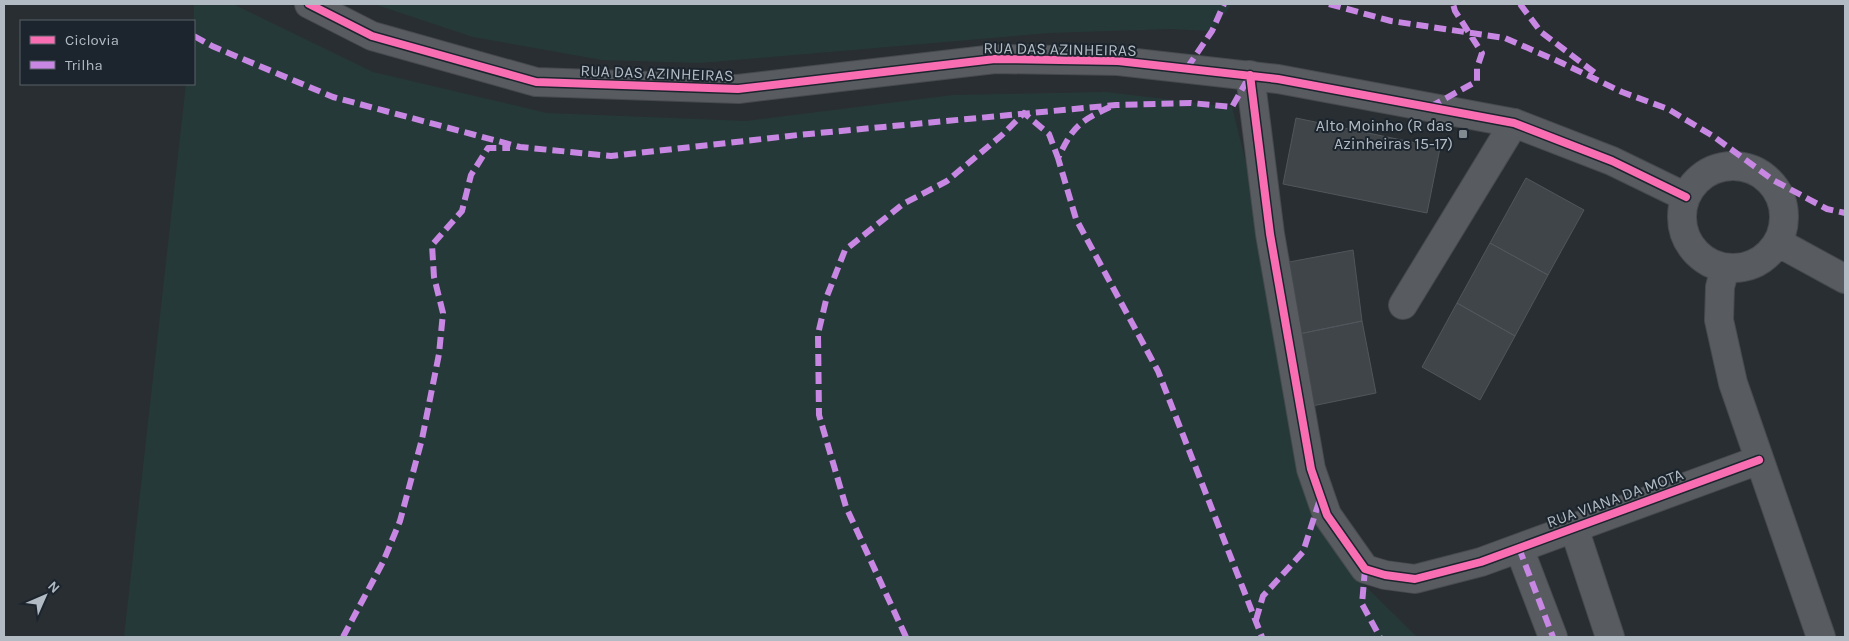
<svg xmlns="http://www.w3.org/2000/svg" width="1849" height="641" font-family="Karla,sans-serif">
<style>
.green{fill:#263939}
.building{fill:#40454a;stroke:#50565b}
.lines{fill:none;stroke-linecap:round;stroke-linejoin:round}
.minor-casing{stroke:#464a4e;stroke-width:30}
.tertiary-casing{stroke:#464a4e;stroke-width:30}
.minor{stroke:#585c61;stroke-width:28}
.tertiary{stroke:#585c61;stroke-width:28}
.quiet{stroke:#c787e3;stroke-width:6;stroke-dasharray:12 6;stroke-linecap:butt}
.cycleway-casing{stroke:#1c252d;stroke-width:11}
.cycleway{stroke:#f96db3;stroke-width:8}
.poi-dot{fill:#828a91;stroke:#1c252d;stroke-width:2}
.labels{text-anchor:middle;dominant-baseline:central;stroke-width:4;stroke-linejoin:round;paint-order:stroke}
.street-label{font-size:16px;fill:#b2bbc4;stroke:#1c252d}
.poi-label{font-size:16px;fill:#b2bbc4;stroke:#1c252d;text-anchor:end}
</style>
<rect width="100%" height="100%" fill="#292e33"/>
<path class="green" d="M194,4h39l140,68 174,41 199,8 207,-26 153,-3 126,15 116,462 69,68h-1293l62,-553h8z
M374,4h858l-20,27 -42,-2 -121,4 -349,30 -98,-3 -129,-23z"/>
<path class="building" d="M1296,118l144,30 -13,65 -144,-29z
M1526,178l58,32 -36,65 -58,-32z
M1490,243l58,32 -33,61 -58,-33z
M1353,250l9,71 -63,13 -10,-72z
M1457,303l58,33 -35,64 -58,-33z
M1362,321l14,72 -64,13 -13,-72z"/>
<g class="lines">
<g class="minor-casing">
<path id="minor" d="M1250,75l20,159 41,235 16,46 38,54 20,6 30,4 66,-17 278,-102
M1725,268l-5,19 -1,33 14,63 88,254
M1403,305l111,-182
M1574,528l36,109
M1519,548l34,89"/>
</g>
<g class="tertiary-casing">
<path id="tertiary" d="M309,4l63,32 164,46 202,7 257,-30 123,2 160,18 236,44 98,38 74,36
M1682 217a51 51 0 1 1 102 0a51 51 0 1 1-102 0Z
M1779,243l66,36"/>
</g>
<use href="#minor" class="minor"/>
<use href="#tertiary" class="tertiary"/>
<path class="quiet" d="M1329,4l62,17 114,17 57,25 60,29 46,17 45,27 60,44 54,29 18,4
M1520,4l21,28 58,44
M194,36l18,10 121,51 187,50 91,9 187,-21 318,-30 75,-2 41,4 17,-30
M1187,68l25,-37 12,-27
M1110,107c-32,15 -37,20 -52,51l18,61 82,152 104,266
M1430,107l47,-26v-13l5,-15 -27,-42 -2,-7
M1519,548l34,89
M1365,569l-3,35 18,33
M1256,620l7,-24 40,-44 17,-53
M343,637l40,-75 17,-41 22,-82 17,-85 4,-41 -9,-36 -2,-32 30,-34 9,-36 17,-27h22
M906,637l-60,-130 -27,-92 -1,-81 9,-38 18,-46 58,-46 44,-23 55,-46 22,-22 25,21 9,24"/>
<g class="cycleway-casing">
<path id="cycleway" d="M309,4l63,32 164,46 202,7 257,-30 123,2 160,18 236,44 98,38 74,36
M1250,75l20,159 41,235 16,46 38,54 20,6 30,4 66,-17 278,-102"/>
</g>
<use href="#cycleway" class="cycleway"/>
</g>
<rect class="poi-dot" x="1458" y="129" width="10" height="10" rx="2.5"/>
<g class="labels">
<g class="street-label">
<text transform="translate(1060 49) rotate(1)">RUA DAS AZINHEIRAS</text>
<text transform="translate(657 73) rotate(2)">RUA DAS AZINHEIRAS</text>
<text transform="translate(1615 498) rotate(-20)">RUA VIANA DA MOTA</text>
</g>
<g class="poi-label">
<text x="1453" y="125">Alto Moinho (R das<tspan x="1453" dy="18">Azinheiras 15-17)</tspan></text>
</g>
</g>
<rect width="1849" height="641" fill="none" stroke="#b2bbc4" stroke-width="10"/>
<rect x="20" y="20" width="175" height="65" fill="#1c252d" stroke="#586169"/>
<rect x="30" y="36" width="25" height="8" fill="#f96db3" stroke="#586169"/>
<text x="65" y="45" font-size="15" fill="#b2bbc4">Ciclovia</text>
<rect x="30" y="61" width="25" height="8" fill="#c787e3" stroke="#586169"/>
<text x="65" y="70" font-size="15" fill="#b2bbc4">Trilha</text>
<g transform="translate(45 596) rotate(45)" stroke="#1c252d" stroke-width="4" paint-order="stroke">
<path d="M0-4L9 19L0 12L-9 19Z" fill="#b2bbc4"/>
<text y="-8" font-size="14" font-weight="bold" text-anchor="middle" fill="#b2bbc4">N</text>
</g>
</svg>
